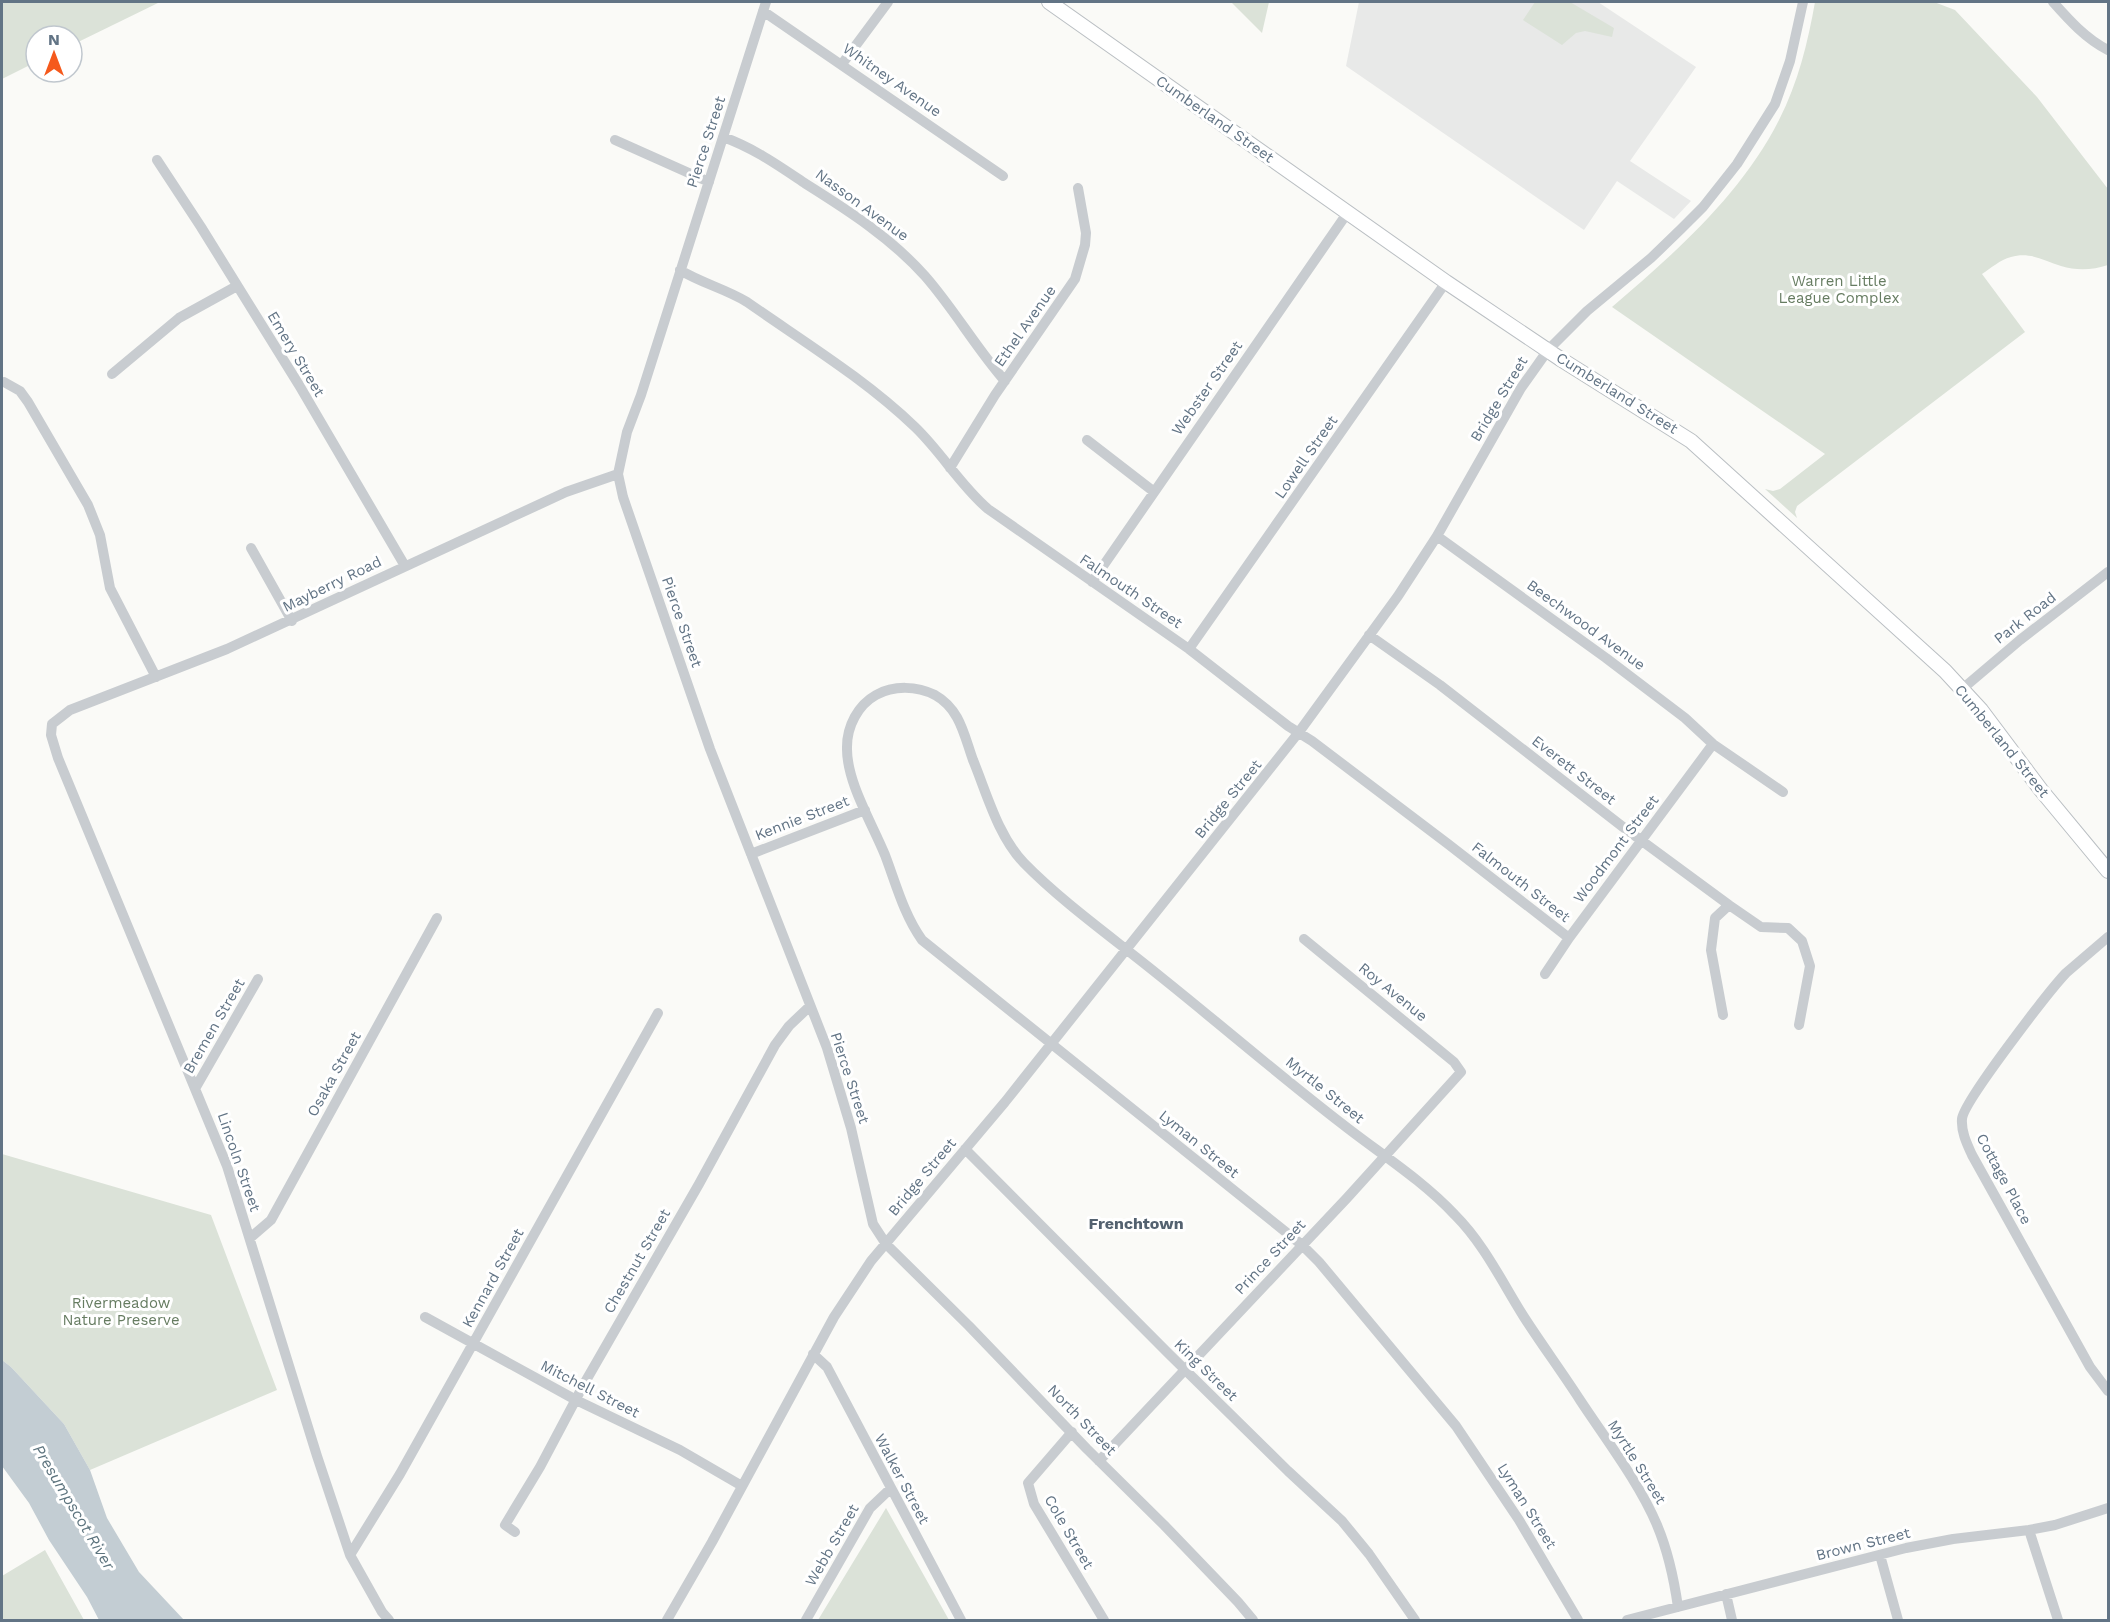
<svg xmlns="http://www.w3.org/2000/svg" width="2110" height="1622" font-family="'Work Sans',sans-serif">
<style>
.built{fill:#e8e9e8}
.green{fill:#dbe2d8}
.water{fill:#c3cdd3}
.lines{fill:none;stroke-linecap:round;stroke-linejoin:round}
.major-casing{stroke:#babfc3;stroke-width:16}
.minor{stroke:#c8ccd0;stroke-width:10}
.major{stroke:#fff;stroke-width:14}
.labels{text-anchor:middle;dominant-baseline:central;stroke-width:6;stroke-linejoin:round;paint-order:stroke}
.street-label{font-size:15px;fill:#627485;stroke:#fff}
.park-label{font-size:15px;fill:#667c61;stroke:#fff}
.neighbourhood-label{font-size:16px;font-weight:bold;fill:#546270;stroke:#fff}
.water-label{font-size:16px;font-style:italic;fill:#5d747e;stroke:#fff}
</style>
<rect width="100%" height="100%" fill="#fafaf7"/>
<path class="built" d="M1359,2h239l98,65 -66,94 61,40 -17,18 -57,-38 -33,49 -238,-164z"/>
<path class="green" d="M2,2h158l-88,43v-9h-36v26l-34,17z
M1231,2h38l-7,31z
M1535,2h35l44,26 -2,9 -27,-6 -9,2 -14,12 -39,-25z
M1815,2h119l21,8 82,87 71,92v76c-15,5 -31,6 -47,1 -17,-5 -31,-15 -50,-9 -11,3 -20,11 -29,17l43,58 -228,174 -2,6 2,6 -32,-29 8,2 7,-2 45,-35 -213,-147c63,-54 129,-112 167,-187 19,-37 29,-78 36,-118z
M2,1154l209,61 66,175 -187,80 -26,-46 -53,-57 -9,-7z
M886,1508l63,112h-131z
M45,1550l39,70h-82v-44z"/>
<path class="water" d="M2,1360l9,7 53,57 26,46 17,48 32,54 45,48h-85l-12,-23 -38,-57 -20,-37 -27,-37z"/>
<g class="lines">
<g class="major-casing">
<path id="major" d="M1049,2l397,280 116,78 129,81 254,230 36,39 60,80 67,81"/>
</g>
<path class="minor" d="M766,2l-125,393 -14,37 -9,42 5,23 87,252 117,299 24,80 22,96 13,20 83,82 118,123 77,76 74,77 15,18
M2053,2c16,18 33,37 55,48
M763,11l240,165
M842,64l46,-62
M723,137c31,11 56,29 83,47 43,27 85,54 119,92 29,33 51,72 80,105
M615,140l94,42
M157,160l44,67 98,158 106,181
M680,270c21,13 46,19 67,32 57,40 118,77 168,125 27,26 45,58 73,82l201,140 99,77 24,15 136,103 121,94
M112,374l67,-56 58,-32
M4,382l16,9 8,11 60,103 12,30 10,53 46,89
M1087,440l66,51
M950,468l45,-73 80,-116 10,-34 1,-12 -8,-45
M1437,536l169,122 79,60 28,26 70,48
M251,548l41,73
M1092,582l256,-370
M1369,635l71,50 183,142 106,78 32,22 27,1 14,13 8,25 -11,59
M1189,649l257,-367
M1961,690l59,-50 88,-68
M751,854l114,-44
M2108,937c-14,12 -28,24 -42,36 -16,17 -103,129 -104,146 -1,13 5,25 10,36l118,212 18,24
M1545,974l24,-36 144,-194
M1723,1015l-12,-65 4,-32 14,-13
M196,1087l62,-108
M965,1149l204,205 119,117 54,50 27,33 46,66
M250,1238l21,-18 166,-302
M425,1317l151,83 104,50 62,36
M813,1354l14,13 134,253
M1072,1432l-44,51 6,21 70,116
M1099,1461l248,-263 114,-126 -7,-10 -150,-123
M2029,1530l29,90
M515,1532l-10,-7 35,-58 44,-83 115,-200 76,-139 14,-19 21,-20
M350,1555l50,-81 258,-461
M1880,1555l18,65
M1726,1594l6,26
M389,1620l-7,-8 -32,-57 -33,-99 -90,-290 -169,-408 -7,-23 1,-11 18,-14 157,-61 339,-157 52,-18
M667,1620l45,-78 122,-225 37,-56 134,-159 294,-370 99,-136 39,-60 84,-148 27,-38 39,-39 64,-53 30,-29 22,-22 34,-43 38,-60 15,-43 13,-59
M806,1620l64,-112 20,-19
M1578,1620l-59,-100 -63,-94 -137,-164 -17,-17 -380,-305c-18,-25 -26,-56 -37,-85 -13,-32 -39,-74 -38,-108 0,-21 11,-42 29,-52 18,-10 41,-9 59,0 25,14 29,40 38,65 14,34 25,76 51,103 39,40 93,78 137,114 60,48 119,99 180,146 38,30 80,56 114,92 29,29 47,67 69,102 18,28 38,55 56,83 25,38 60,84 77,125 11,26 17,54 21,82
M1627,1620l279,-72 47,-9 76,-9 26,-5 53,-17"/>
<use href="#major" class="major"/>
</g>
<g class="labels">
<g class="street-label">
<text transform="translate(892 80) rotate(35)">Whitney Avenue</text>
<text transform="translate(1215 119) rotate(35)">Cumberland Street</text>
<text transform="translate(706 142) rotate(-72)">Pierce Street</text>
<text transform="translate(862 205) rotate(36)">Nasson Avenue</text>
<text transform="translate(1025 326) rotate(-55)">Ethel Avenue</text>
<text transform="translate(296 354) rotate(59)">Emery Street</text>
<text transform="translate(1207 388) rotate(-55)">Webster Street</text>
<text transform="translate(1617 393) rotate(32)">Cumberland Street</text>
<text transform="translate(1499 399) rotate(-59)">Bridge Street</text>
<text transform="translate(1306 457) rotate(-55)">Lowell Street</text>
<text transform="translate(332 584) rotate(-26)">Mayberry Road</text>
<text transform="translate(1131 591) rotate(34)">Falmouth Street</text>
<text transform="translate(2025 618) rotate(-38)">Park Road</text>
<text transform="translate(682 622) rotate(71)">Pierce Street</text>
<text transform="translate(1586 625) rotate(36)">Beechwood Avenue</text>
<text transform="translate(2002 741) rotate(51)">Cumberland Street</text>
<text transform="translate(1574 770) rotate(38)">Everett Street</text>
<text transform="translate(1228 799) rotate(-51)">Bridge Street</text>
<text transform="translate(802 818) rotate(-21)">Kennie Street</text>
<text transform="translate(1616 849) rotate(-53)">Woodmont Street</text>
<text transform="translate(1521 882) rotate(38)">Falmouth Street</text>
<text transform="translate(1393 992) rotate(39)">Roy Avenue</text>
<text transform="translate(214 1026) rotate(-60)">Bremen Street</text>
<text transform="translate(334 1074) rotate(-61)">Osaka Street</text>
<text transform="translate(850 1078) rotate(72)">Pierce Street</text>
<text transform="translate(1325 1090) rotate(39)">Myrtle Street</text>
<text transform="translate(1199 1144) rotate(39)">Lyman Street</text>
<text transform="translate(239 1162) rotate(71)">Lincoln Street</text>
<text transform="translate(922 1177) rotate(-50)">Bridge Street</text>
<text transform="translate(2004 1179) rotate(62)">Cottage Place</text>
<text transform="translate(1270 1257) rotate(-47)">Prince Street</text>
<text transform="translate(637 1261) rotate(-60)">Chestnut Street</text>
<text transform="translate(493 1278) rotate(-61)">Kennard Street</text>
<text transform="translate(1206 1370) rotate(44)">King Street</text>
<text transform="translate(590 1389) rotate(27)">Mitchell Street</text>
<text transform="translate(1082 1420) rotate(46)">North Street</text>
<text transform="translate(1637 1462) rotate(58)">Myrtle Street</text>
<text transform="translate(902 1479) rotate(62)">Walker Street</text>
<text transform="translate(1527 1506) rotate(58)">Lyman Street</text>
<text transform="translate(1069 1532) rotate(60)">Cole Street</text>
<text transform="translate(1863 1544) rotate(-14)">Brown Street</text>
<text transform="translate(832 1545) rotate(-60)">Webb Street</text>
</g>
<g class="park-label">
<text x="1839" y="281">Warren Little<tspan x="1839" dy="17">League Complex</tspan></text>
<text x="121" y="1303">Rivermeadow<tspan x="121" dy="17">Nature Preserve</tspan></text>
</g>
<g class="neighbourhood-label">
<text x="1136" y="1223">Frenchtown</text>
</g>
<g class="water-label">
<text transform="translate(74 1507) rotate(59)">Presumpscot River</text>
</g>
</g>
<rect width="2110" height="1622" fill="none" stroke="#627485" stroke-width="6"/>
<g transform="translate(54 54)"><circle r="28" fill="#ffffff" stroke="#c0c7ce" stroke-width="1.5"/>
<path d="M0-4.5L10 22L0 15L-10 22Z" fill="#f5591c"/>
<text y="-9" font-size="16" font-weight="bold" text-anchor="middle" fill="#627485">N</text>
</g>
</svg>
